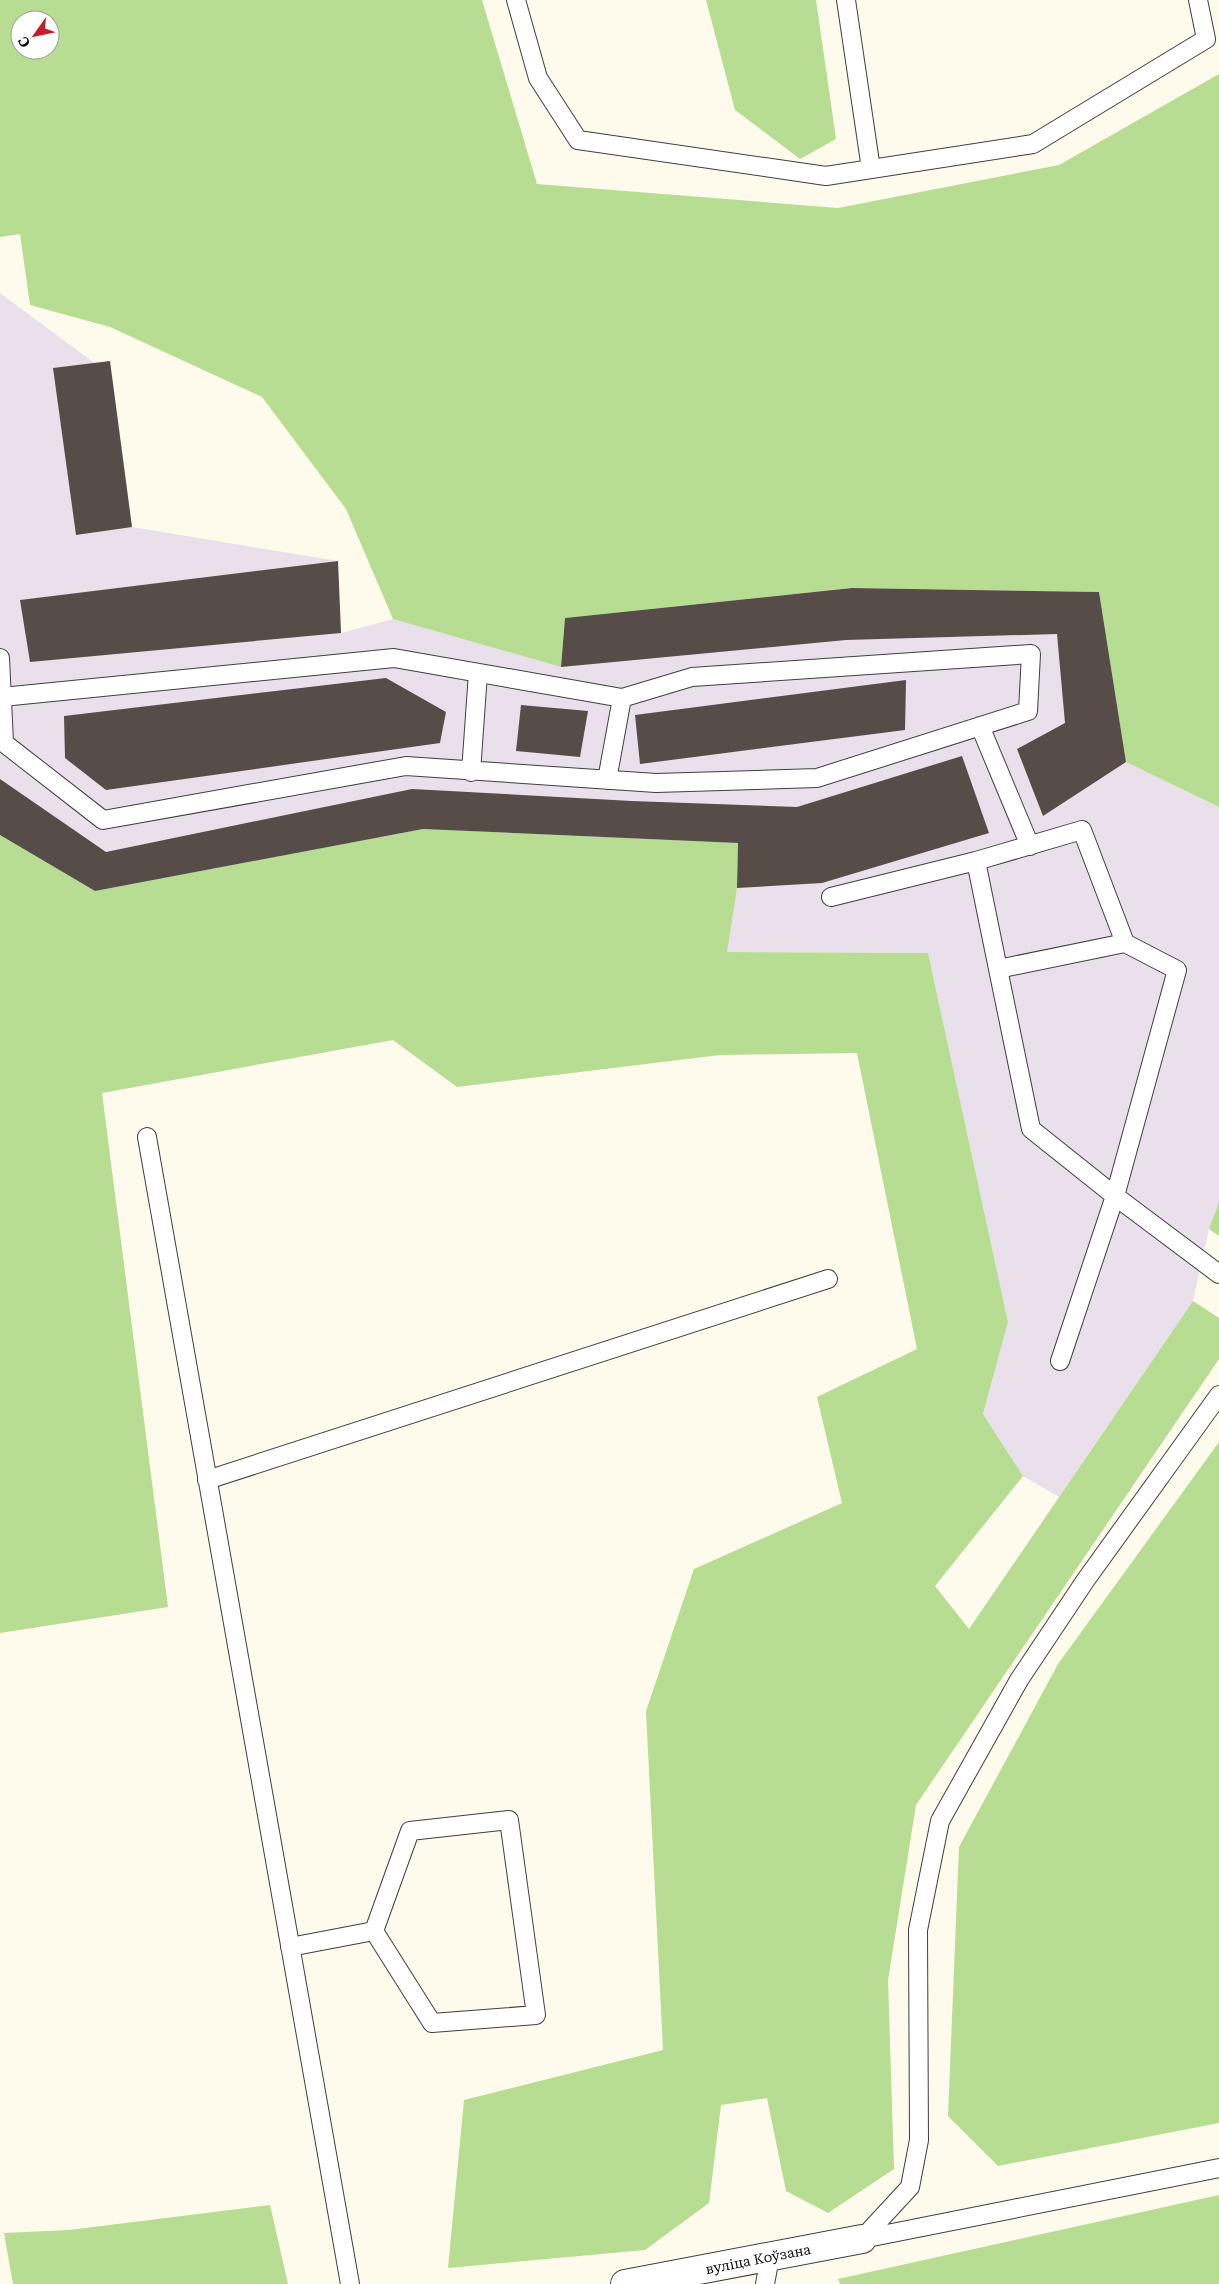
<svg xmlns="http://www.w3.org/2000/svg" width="1219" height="2284" font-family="'Roboto Serif',serif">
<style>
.industrial{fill:#eae0ec}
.forest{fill:#b6dd91;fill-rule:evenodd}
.building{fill:#564d48}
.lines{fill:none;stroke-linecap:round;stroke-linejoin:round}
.service-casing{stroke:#3f3f3f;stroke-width:20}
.minor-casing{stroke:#3f3f3f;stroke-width:30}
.service{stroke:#fff;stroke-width:18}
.minor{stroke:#fff;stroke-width:28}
.labels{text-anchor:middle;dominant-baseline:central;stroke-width:5;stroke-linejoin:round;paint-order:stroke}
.street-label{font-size:14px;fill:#0c0c0c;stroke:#fff}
</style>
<rect width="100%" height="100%" fill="#fffbec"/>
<path class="industrial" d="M0,293l112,83 20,151 206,34 3,72 52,-14 168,48 4,-49 287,-30 247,4 27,170 93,45v395l-10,27 -16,72 -134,196 -36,-21 -40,-62 25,-92 -80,-369 -202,-1 11,-64 1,-45 -643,48 -95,-56z"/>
<path class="forest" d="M0,0h482l55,184 301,24 221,-43 160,-91v733l-93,-45 -27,-170 -247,-4 -287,30 -4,49 -168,-48 -47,-110 -84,-112 -152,-70 -80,-22 -10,-71 -20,3zM20,20h30v30h-30z
M706,0h110l20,139 -36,20 -65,-49z
M423,829l315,14 -1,45 -10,64 201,1 80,369 -25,92 40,62 -88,110 34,43 224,-328 26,17v41l-303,446 -28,175 6,189 -66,44 -42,-22 -19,-93 -46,7 -12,98 -64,47 -197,18 16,-168 199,-50 -17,-339 48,-142 148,-66 -25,-106 100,-48 -60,-296 -137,2 -263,32 -64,-47 -291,53 66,514 -168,26v-798l95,56z
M1219,1202v34l-10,-7z
M1219,1442v681l-221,43 -50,-50 11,-269 99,-183z
M1219,2195v89h-379l-2,-5z
M270,2205l18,79h-275l-9,-51 65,-3z"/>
<path class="building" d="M110,361l22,166 -56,8 -23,-167z
M338,561l3,72 -311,29 -10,-62z
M852,588l247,4 27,170 -83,54 -26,-67 48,-26 -8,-89 -211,6 -285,27 4,-49z
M386,678l60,34 -6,31 -334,47 -41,-32 -1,-42z
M906,680l-1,50 -265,34 -5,-49z
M521,705l67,6 -8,46 -64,-6z
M962,756l27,77 -167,50 -85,5 1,-45 -315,-14 -328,62 -95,-56v-56l106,73 306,-63 220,12 165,6z"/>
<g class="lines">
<g class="service-casing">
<path id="service" d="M516,0l22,78 40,62 248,36 207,-32 173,-105 -8,-39
M846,0l25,169
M0,658l4,85 99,77 303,-54 250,17 161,-5 211,-67 3,-57 -339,23 -70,21 -228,-40 -392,39h-2
M980,726l50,120
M471,772l7,-99
M607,780l15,-82
M831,897l145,-36
M1125,943l-43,-113 -106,31 22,108 127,-26 52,27 -62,226 104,78
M998,969l33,160 84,67 -55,165
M147,1137l203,1147
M207,1480l621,-201
M290,1947l84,-16 58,92 104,-8 -27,-195 -99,11 -36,100
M862,2239l48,-52 9,-47 -1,-210 22,-109 79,-141 66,-99 134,-186
M862,2239l357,-71
M765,2284l5,-27"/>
</g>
<g class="minor-casing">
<path id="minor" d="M625,2284l237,-45"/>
</g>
<use href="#service" class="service"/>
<use href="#minor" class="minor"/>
</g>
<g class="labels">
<g class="street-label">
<text transform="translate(758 2259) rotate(-11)">вуліца Коўзана</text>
</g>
</g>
<g transform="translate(35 35) rotate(237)"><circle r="24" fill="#ffffff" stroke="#9e9e9e"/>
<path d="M0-4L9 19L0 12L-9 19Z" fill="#c51c29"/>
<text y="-8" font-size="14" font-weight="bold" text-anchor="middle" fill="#0c0c0c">С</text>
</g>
</svg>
